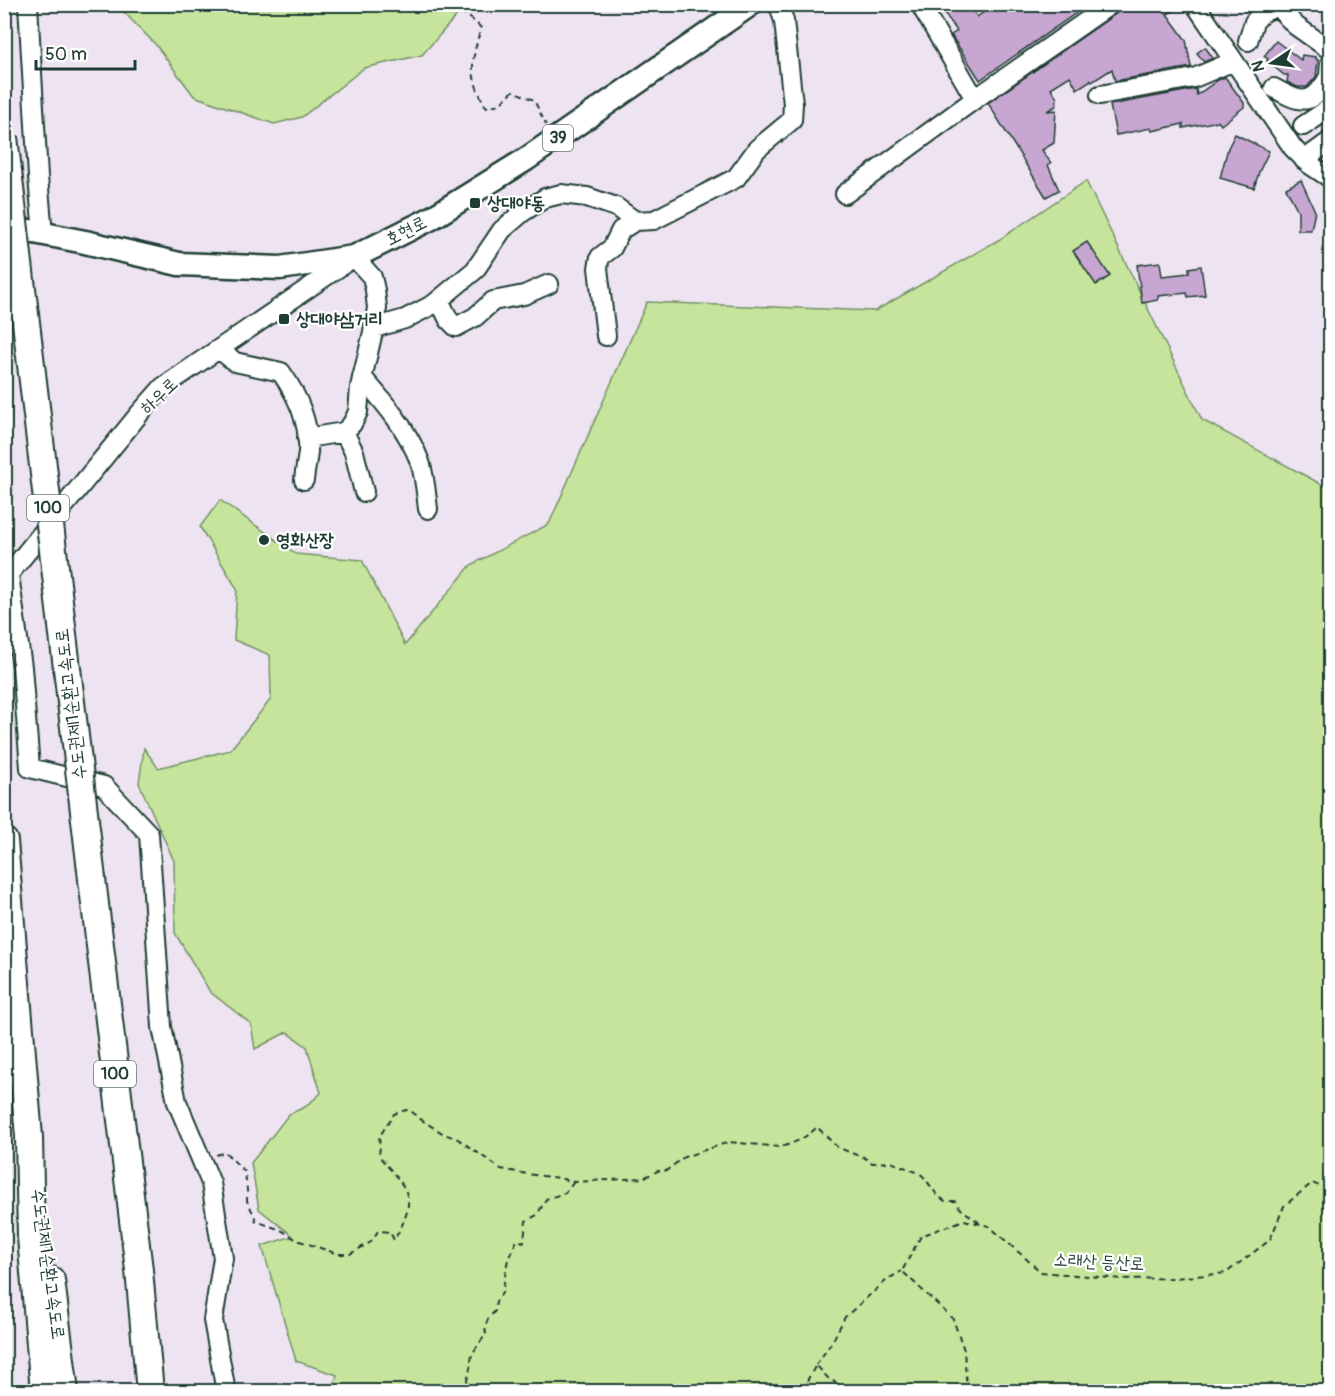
<svg xmlns="http://www.w3.org/2000/svg" width="1335" height="1396" font-family="Pangolin,'Poor Story',sans-serif">
<style>
.green{fill:#c6e49b;stroke:#729068;stroke-width:1.5}
.building{fill:#c7a6d1;stroke:#1f3d34;stroke-width:1.5}
.lines{fill:none;stroke-linecap:round;stroke-linejoin:round}
.minor-casing{stroke:#1f3d34;stroke-width:22}
.major-casing{stroke:#1f3d34;stroke-width:27}
.highway-casing{stroke:#1f3d34;stroke-width:30}
.path{stroke:#1f3d34;stroke-width:2;stroke-dasharray:6 4.5;stroke-linecap:butt}
.minor{stroke:#fff;stroke-width:18}
.major{stroke:#fff;stroke-width:22}
.highway{stroke:#fff;stroke-width:26}
.highway-bridge-casing{stroke:#1f3d34;stroke-width:30;stroke-linecap:butt}
.highway-bridge{stroke:#fff;stroke-width:26}
.poi-dot{fill:#1f3d34;stroke:#fff;stroke-width:2}
.labels{text-anchor:middle;dominant-baseline:central;stroke-width:4.5;stroke-linejoin:round;paint-order:stroke}
.shield{fill:#fff;stroke:#627771;stroke-width:1.5}
.shield-label{font-size:16px;font-weight:bold;fill:#1f3d34}
.poi-label{font-size:18px;font-weight:bold;fill:#1f3d34;stroke:#fff;text-anchor:start}
.street-label{font-size:18px;fill:#1f3d34;stroke:#fff}
</style>
<rect width="100%" height="100%" fill="#eee4f1"/>
<filter id="ink" filterUnits="userSpaceOnUse"><feTurbulence type="fractalNoise" baseFrequency=".0167" numOctaves="2"/><feDisplacementMap in="SourceGraphic" scale="12" xChannelSelector="R" yChannelSelector="G"/><feConvolveMatrix kernelMatrix="1 2 1 2 8 2 1 2 1" color-interpolation-filters="sRGB"/></filter>
<g filter="url(#ink)">
<path class="green" d="M117,5h349l-44,50 -58,13 -62,49 -28,7 -80,-28 -38,-51z
M1086,181l116,239 128,69v902h-998l5,-16 -41,-14 -34,-115 31,-10 -34,-27 -8,-46 38,-49 16,-7 16,-14 -14,-46 -20,-15 -32,17 -4,-25 -41,-32 -35,-59 -1,-72 -35,-78 5,-35 14,20 72,-18 41,-51 -1,-44 -36,-15 3,-51 -37,-62 20,-27 76,54 66,6 43,85 66,-80 78,-41 98,-222 228,9 125,-72z"/>
<path class="building" d="M938,4h31l8,13 18,-13h94l-109,76 -29,-45 6,-4z
M1122,4h62v2l-17,8 19,26 5,27 -76,14 -3,-12 -20,13 -1,-2 -14,9 -7,-13 -19,12 6,10 -1,8 -9,5 9,-1 -2,33 -12,7 9,13 -3,2 11,25 -13,7 -58,-94 129,-90 6,-5z
M1276,41l25,19 1,-5 14,2v2l2,1 -2,17 -9,10h-10l-10,-5 1,-7h-4l-17,-14 1,-2 -4,-3z
M1205,47l8,11 -9,4 -7,-9z
M1225,77l19,26v4l-23,18 -3,-4 -35,7v-4l-31,7 -1,-3 -35,7 -6,-30 86,-16 1,6 21,-15z
M1235,134l34,17 -10,21 -5,16 -34,-10 8,-30z
M1301,180l14,31 -4,19h-13v-19l-12,-23z
M1087,242l23,34 -14,9 -23,-34z
M1160,262l2,14 27,-3v-5l12,-2 4,29 -17,2 -1,-4 -29,3v4l-16,3 -5,-38z"/>
<g class="lines">
<g class="minor-casing">
<path id="minor" d="M28,4l10,173 5,57
M920,4l55,95 136,-95
M1195,4l98,144 16,16 21,14
M1248,41l6,-19 8,-9 15,-7 19,20 34,24
M1274,88c18,10 35,21 49,-2 0,0 5,-7 5,-8 2,-4 1,-10 2,-14
M1100,95l94,-17 40,-17
M1303,126l27,-18
M1304,160l26,-19
M845,194l130,-95
M439,300l10,20 7,7 19,-10 18,-16 31,-6 25,-11
M374,328l31,-9 29,-15 41,-34 27,-40 21,-18 22,-14 16,-4 26,3 29,10 19,14 19,-1 82,-42 21,-29 35,-29 1,-16 -9,-83 -4,-13 -3,-4
M606,336l-8,-68 2,-11 12,-9 9,-18 14,-9
M219,349l16,13 46,10c16,23 29,51 27,80 -1,9 -3,19 -4,28
M362,377c23,26 46,53 58,85 5,15 6,31 8,47
M344,432l10,20 10,40
M9,575l13,92 8,101 74,18 45,48 13,193 15,75 34,81 12,75 -10,62 13,72
M4,580l136,-167 23,-26 191,-130 18,20 3,13 2,18 -4,24 -13,55 -2,25 -6,12 -8,8 -37,6"/>
</g>
<g class="major-casing">
<path id="major" d="M4,226l81,16 94,22 101,4 74,-11 76,-38 95,-59 226,-156"/>
</g>
<g class="highway-casing">
<path id="highway" d="M4,841l25,296 2,100 13,155
M92,879l47,391 11,122
M51,1280l14,112"/>
</g>
<path class="path" d="M453,4c9,9 19,14 28,24 -10,34 -13,46 5,79l14,-3 13,-13 21,9 12,25
M216,1155l9,-3 20,20 2,18v11l7,14 2,6 25,9 16,10 41,14h12l21,-12 7,-11 12,1 4,8c26,-44 13,-50 -15,-84l1,-10 -1,-9 15,-23 12,-4 5,1 12,10 21,13 14,5 43,30 26,5 32,4 15,4 69,-4 15,-7h8l18,-14 45,-15 42,4c13,4 37,-9 46,-19l20,20 17,7 8,2 10,7 19,-1 28,11 4,3 15,20 7,5h10l5,7 21,16
M816,1365l16,-23 13,-25 43,-38 14,-8
M468,1392l-1,-12 2,-6 3,-20 14,-20 -1,-7 3,-8 7,-8 1,-9 6,-9 6,-34 9,-19 7,2 2,-21 11,-6 9,-16 19,-6 9,-11
M806,1392l2,-13 8,-14 12,13 16,10 2,4
M967,1392l-3,-42 -11,-31 -51,-48 19,-35 43,-16 25,6 52,46 81,7 52,-1 52,-5 44,-33 14,-34 28,-23 18,7"/>
<use href="#minor" class="minor"/>
<use href="#major" class="major"/>
<use href="#highway" class="highway"/>
<g class="highway-bridge-casing">
<path id="highway-bridge" d="M4,137l88,742"/>
</g>
<use href="#highway-bridge" class="highway-bridge"/>
</g>
</g>
<g class="poi-dot">
<rect x="469" y="197" width="12" height="12" rx="3"/>
<rect x="278" y="313" width="12" height="12" rx="3"/>
<circle cx="264" cy="540" r="6"/>
</g>
<g class="labels">
<g class="shield">
<rect x="543" y="125" width="30" height="26" rx="4.5"/>
<rect x="27" y="495" width="42" height="26" rx="4.5"/>
<rect x="94" y="1061" width="42" height="26" rx="4.5"/>
</g>
<g class="shield-label">
<text x="558" y="138">39</text>
<text x="48" y="508">100</text>
<text x="115" y="1074">100</text>
</g>
<g class="poi-label">
<text x="487" y="203">상대야동</text>
<text x="296" y="319">상대야삼거리</text>
<text x="276" y="540">영화산장</text>
</g>
<g class="street-label">
<text transform="translate(406 231) rotate(-27)">호현로</text>
<text transform="translate(159 396) rotate(-43)">하우로</text>
<text transform="translate(71 704) rotate(-97)">수도권제1순환고속도로</text>
<text transform="translate(1099 1262) rotate(3)">소래산 등산로</text>
<text transform="translate(48 1264) rotate(82)">수도권제1순환고속도로</text>
</g>
</g>
<rect width="1335" height="1396" fill="none" stroke="#fff" stroke-width="24"/>
<rect x="12" y="12" width="1311" height="1372" fill="none" stroke="#1f3d34" stroke-width="2" filter="url(#ink)"/>
<g transform="translate(1272 63) rotate(257)" stroke="#ffffff" stroke-width="4.5" paint-order="stroke">
<path d="M0-4.5L10 22L0 15L-10 22Z" fill="#1f3d34"/>
<text y="-9" font-size="16" font-weight="bold" text-anchor="middle" fill="#1f3d34">N</text>
</g>
<path d="M36 60v9h99v-9" fill="none" stroke="#1f3d34" stroke-width="3"/>
<text x="45" y="60" font-size="18" fill="#1f3d34" stroke="#ffffff" stroke-width="4.5" paint-order="stroke">50 m</text>
</svg>
